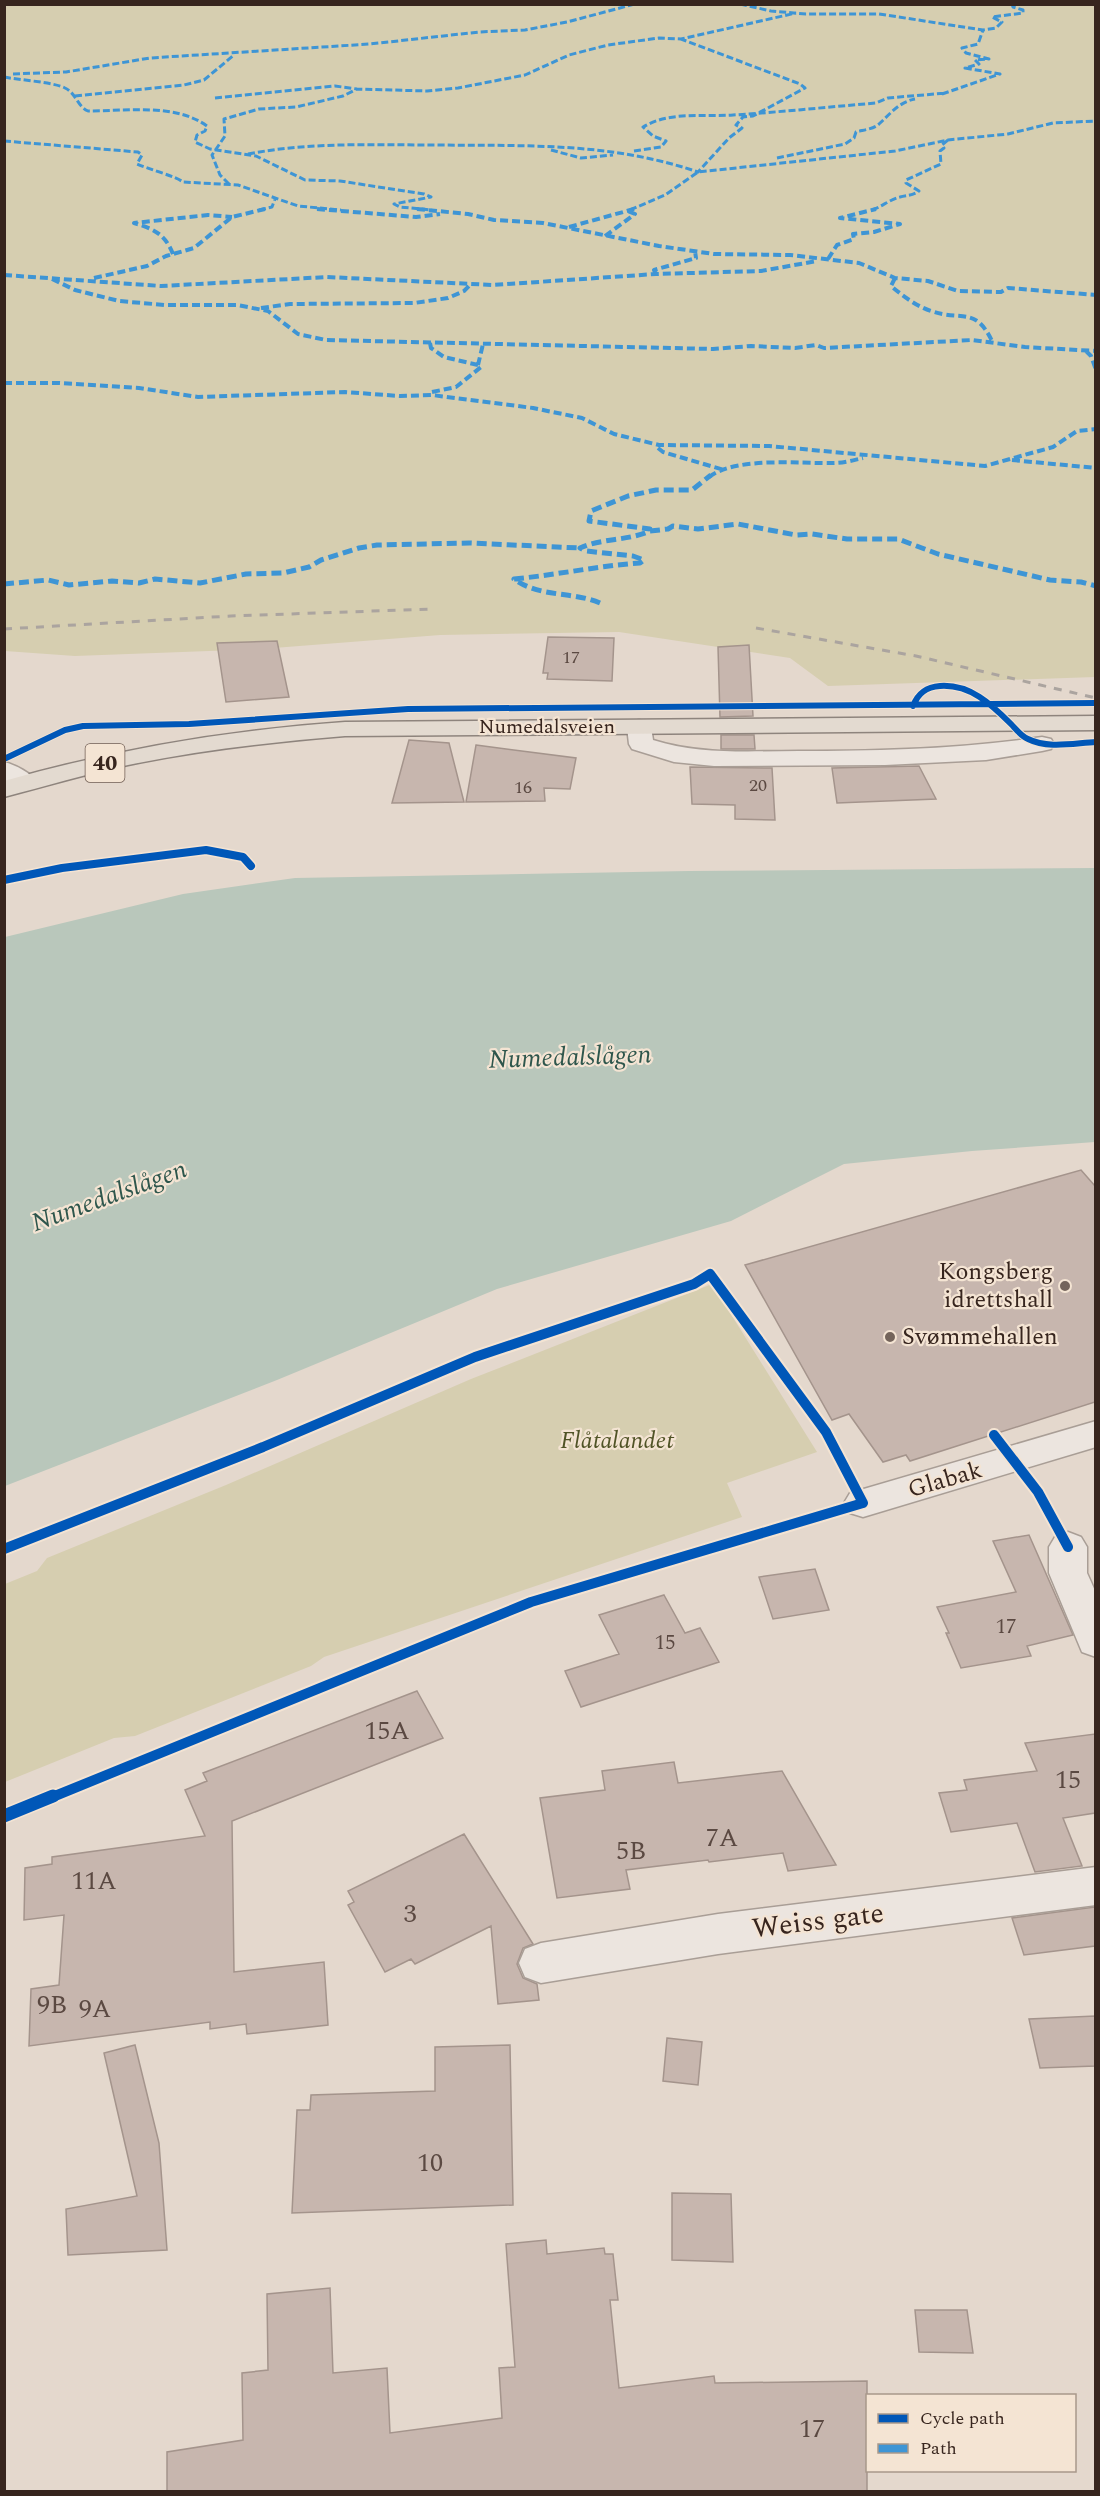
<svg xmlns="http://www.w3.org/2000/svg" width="1100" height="2496" font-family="Spectral,serif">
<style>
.green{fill:#d6ceb0}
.water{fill:#b9c7bb}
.building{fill:#c7b6ae;stroke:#a4948c;stroke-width:1.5}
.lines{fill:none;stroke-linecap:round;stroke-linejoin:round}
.minor-casing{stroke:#a99e96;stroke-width:3}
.major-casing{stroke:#8e847d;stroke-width:3}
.minor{fill:#ece5df;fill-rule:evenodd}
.major{fill:#e3dad0;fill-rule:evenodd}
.rail{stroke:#aba49f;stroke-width:3;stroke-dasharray:8 8;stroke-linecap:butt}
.quiet-far2{stroke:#3e95d5;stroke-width:3;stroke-dasharray:7 3;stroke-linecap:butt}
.quiet-far1{stroke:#3e95d5;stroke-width:4;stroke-dasharray:8 4;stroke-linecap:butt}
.quiet{stroke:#3e95d5;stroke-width:5;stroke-dasharray:10 5;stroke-linecap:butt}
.cycleway-far3-casing{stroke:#f4e4d3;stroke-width:8}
.cycleway-far2-casing{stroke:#f4e4d3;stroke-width:11}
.cycleway-far1-casing{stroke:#f4e4d3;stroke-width:14}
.cycleway-casing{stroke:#f4e4d3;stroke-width:16}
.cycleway-far3{stroke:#0057b8;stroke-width:6}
.cycleway-far2{stroke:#0057b8;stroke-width:8}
.cycleway-far1{stroke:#0057b8;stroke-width:10}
.cycleway{stroke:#0057b8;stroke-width:13}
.poi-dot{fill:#74645b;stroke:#f4e4d3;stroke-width:2}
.labels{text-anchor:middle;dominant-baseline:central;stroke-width:4.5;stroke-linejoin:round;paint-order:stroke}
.far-number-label{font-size:18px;fill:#5b4942}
.far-street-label{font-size:20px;fill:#37251e;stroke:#f4e4d3}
.number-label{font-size:21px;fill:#5b4942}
.shield{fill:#f4e4d3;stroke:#705e54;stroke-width:1.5}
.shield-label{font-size:22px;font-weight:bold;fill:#37251e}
.poi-label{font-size:24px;fill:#37251e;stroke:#f4e4d3;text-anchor:end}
.park-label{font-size:24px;font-style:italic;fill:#505326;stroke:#f4e4d3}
.street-label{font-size:24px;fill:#37251e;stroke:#f4e4d3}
.water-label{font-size:26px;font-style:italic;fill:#2e564c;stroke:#f4e4d3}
.near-number-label{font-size:26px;fill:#5b4942}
.near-street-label{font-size:28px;fill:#37251e;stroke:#f4e4d3}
</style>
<rect width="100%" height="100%" fill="#e4d8cd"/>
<path class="green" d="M5,5h1090v672l-267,9 -38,-28 -171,-26 -179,3 -179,14 -186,7 -70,-5z
M712,1284l105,168 -90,31 15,34 -418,140 -13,9 -176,70 -21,2 -109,44v-198l32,-13 10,-13 179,-73 245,-106z"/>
<path class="water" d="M1095,868v274l-123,9 -128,13 -113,57 -234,68 -220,91 -272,106v-549l178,-43 112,-16 394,-7z"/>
<path class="building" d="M548,637l66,1 -2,43 -65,-2 1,-6h-5z
M277,641l12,56 -63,5 -9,-59z
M749,645l4,71 -33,1 -2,-70z
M721,735h33l1,14h-34z
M409,740l40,3 15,59 -72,1z
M476,745l100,13 -6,31 -26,-1 1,13 -79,1z
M919,766l17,33 -99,4 -5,-35z
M690,767l82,1 3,52 -40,-1v-14l-43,-1z
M1081,1170l14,16v216l-185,59 -4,-6 -23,7 -34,-48 -17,6 -87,-155z
M1029,1535l44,100 -46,11 4,10 -70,12 -15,-35h3l-12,-26 79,-15 -23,-51z
M815,1569l14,41 -56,9 -14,-42z
M664,1595l21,38 15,-5 19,34 -138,45 -16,-36 54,-17 -20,-39z
M417,1691l26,47 -211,83 2,151 90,-10 4,63 -81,9 -1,-10 -36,5v-7l-181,24 2,-57 28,-4 5,-70 -40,5 1,-52 27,-4v-7l153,-21 -20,-46 22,-9 -4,-8z
M1095,1734v79l-32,5 19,48 -47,6 -18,-49 -66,9 -12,-39 28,-3 -3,-10 73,-9 -12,-28z
M674,1762l4,21 104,-12 54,94 -48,6 -5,-18 -74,9 -1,-2 -82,10 4,19 -73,9 -17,-100 65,-8 -3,-19z
M464,1834l69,110 -10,4 -6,16 6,14 14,6 2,16 -41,4 -7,-78 -76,38 -4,-5 -26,13 -37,-67 6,-3 -6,-11z
M1095,1907v39l-71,9 -12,-37z
M1095,2016v50l-55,2 -11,-49z
M667,2038l35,4 -4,43 -35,-4z
M135,2045l24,98 8,107 -99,5 -2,-46 71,-13 -33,-143z
M510,2045l3,160 -221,8 5,-103h13l1,-15 124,-4v-44z
M672,2193l59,1 2,68 -61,-2z
M546,2240l1,14 57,-6 1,6h8l5,46h-8l9,88 95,-12 1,7 152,-2v111h-700v-40l76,-12 -1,-67 26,-3 -1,-76 63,-6 3,85 54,-5 3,65 112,-15 -3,-50 16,-1 -9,-123z
M915,2310h52l6,43 -54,-1z"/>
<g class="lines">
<g class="minor-casing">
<path id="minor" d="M639,720l9,2 3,5 2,13c47,15 97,11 146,11 81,0 162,-2 243,-14l9,2 3,5 -3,5 -9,2 -56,9 -101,5 -171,1 -40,-4 -42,-13 -3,-5 -2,-17 3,-5z
M4,762c12,3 27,11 34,21l-4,5c-13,4 -19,0 -30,-7z
M1096,1421v26l-233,70 -13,-4 -6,-10 6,-10z
M1068,1532l13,5 6,10v26l9,20v64l-14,-5 -33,-79v-26l6,-10z
M1096,1867v38l-378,49 -177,29 -16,-6 -6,-14 6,-14 16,-6 177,-29z"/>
</g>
<g class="major-casing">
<path id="major" d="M1096,716v14l-751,6c-73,6 -145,14 -217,29 -42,9 -82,21 -124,32v-16c112,-32 225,-51 341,-59z"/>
</g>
<use href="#minor" class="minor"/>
<use href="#major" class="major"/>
<path class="rail" d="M756,628l160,28 180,42
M4,629l227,-13 201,-7"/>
<path class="quiet-far2" d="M740,4l31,7 35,3h73l104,16 13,-2 6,-6 -10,-5 31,-4v-3l-10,-3 -1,-3
M13,74l53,-2 84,-14 220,-14 109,-12 46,-2 42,-8 68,-18
M4,77c15,3 49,5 61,11 11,5 12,18 23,23 38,0 87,-8 119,15l-2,5 -8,4 -2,7 15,7 46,7 49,24 35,1 84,13 7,3 -37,7 6,3 32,3
M942,94l58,-20 -35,-6 14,-4 -4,-4 14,-1 -23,-6 -4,-5 16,-4 5,-14
M75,96l109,-11 20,-5 30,-25
M215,98l120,-12 22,3
M4,141l134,11 4,3 -5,9c11,5 38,12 46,18l55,3 60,21 43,4
M551,150l30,8 32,-3
M634,151l27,-4 5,-6 -13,-5 -10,-9c27,-16 60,-10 90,-12 48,-3 95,-8 143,-12l12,-5 58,-5
M248,154c62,-12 124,-9 187,-9 92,1 175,-3 263,27l31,-34 13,-10 -6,-3 7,-8 10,-1 52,-28 -5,-4 -119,-45
M777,158l68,-14 9,-6 2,-6c7,-2 18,-3 23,-8 11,-10 20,-22 36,-25
M229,184l-9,-9 -8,-20 13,-19 -1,-17 35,-10 37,-2 47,-11 14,-7 70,2 31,-3 67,-13 44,-20 39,-10 51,-7 22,1 115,-26
M259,210l13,-3 3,-8
M630,210l35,-15 33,-23 197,-21 53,-11 60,-6 45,-11 43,-2
M872,210c9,-3 19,-11 28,-13 7,-2 12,-1 19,-6l-13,-8v-3l35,-16 -1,-13 4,-3 -2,-3 6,-5"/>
<path class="quiet-far1" d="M317,209l99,8 24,-3
M417,209l51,5 26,6 49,3 116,23 55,8 76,1 69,8 36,15 33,3 30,10 43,1 7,-4 88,7
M569,227l65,-18
M605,236l30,-22 -7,-3
M173,254c-8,-20 -19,-25 -39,-31l74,-8 24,2
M828,259l9,-14 17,-6 -1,-5 21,-2 26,-8 -60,-6 36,-9
M656,274l-2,-4 42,-12 -1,-7
M4,275l157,11 166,-9 166,8 163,-11 105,-3 56,-10
M94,278l53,-12 19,-10 28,-8 38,-31 33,-8
M895,278l-4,8c12,10 25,20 40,25 32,11 44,-6 62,32
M52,279l23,11 44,11 46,4h72l31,6 30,23 28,6 387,9 38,-3 44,2 21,-3 8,3 148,-8 53,7 71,4
M261,308l29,-4 124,-1 34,-5 16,-7 7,-7
M430,343l1,5 13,9 34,8
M1086,351l5,5 5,14
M4,383h55l80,5 59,9 147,-5 55,4 32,-1 101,13 49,10 32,16 45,11 110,1 216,20 68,-19 24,-16 19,-2
M432,392l24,-5 25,-20 -3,-2 5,-21
M658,448l5,4 61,18
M1012,460l84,8
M709,477c28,-21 92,-13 126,-14 9,0 19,-3 28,-5"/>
<path class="quiet" d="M650,531l18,-2 5,-3 25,3 40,-5 58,11 16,-1 35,5h51l40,15 112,26 31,2 15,4
M4,584l44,-4 21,5 43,-4 27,2 16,-4 45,4 46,-9 37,-1 26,-6 12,-7 38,-12 18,-3 92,-2 111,5
M600,603c-28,-12 -60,-5 -86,-24 42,-4 83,-13 126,-16l4,-3 -11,-4 -47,-5 -6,-3c22,-10 48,-7 70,-17v-2l-61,-8 2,-10 37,-15 28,-6h36l19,-15"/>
<g class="cycleway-far3-casing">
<path id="cycleway-far3" d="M913,706c5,-13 13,-19 27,-20 30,-2 51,18 71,38 5,5 10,12 17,15 20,10 46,4 68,3
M4,759l61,-29 18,-4 106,-2 219,-15 688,-6"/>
</g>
<g class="cycleway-far2-casing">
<path id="cycleway-far2" d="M4,880l58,-12 144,-18 37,7 8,9"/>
</g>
<g class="cycleway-far1-casing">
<path id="cycleway-far1" d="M994,1435l44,57 30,55
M4,1549l259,-102 212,-90 219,-73 16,-10 116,158 37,71 -332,99 -481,196"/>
</g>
<g class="cycleway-casing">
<path id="cycleway" d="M4,1816l49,-20"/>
</g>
<use href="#cycleway-far3" class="cycleway-far3"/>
<use href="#cycleway-far2" class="cycleway-far2"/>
<use href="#cycleway-far1" class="cycleway-far1"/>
<use href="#cycleway" class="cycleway"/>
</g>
<g class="poi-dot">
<circle cx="1065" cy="1286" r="6"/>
<circle cx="890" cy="1337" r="6"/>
</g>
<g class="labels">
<g class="far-number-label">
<text x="571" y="657">17</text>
<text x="758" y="785">20</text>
<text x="523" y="787">16</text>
</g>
<g class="far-street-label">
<text x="547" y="727">Numedalsveien</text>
</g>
<g class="number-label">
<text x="1006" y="1627">17</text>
<text x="665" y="1643">15</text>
</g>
<rect class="shield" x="85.5" y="744" width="39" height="38" rx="4.5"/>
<g class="shield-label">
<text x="105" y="763">40</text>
</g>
<g class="poi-label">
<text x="1053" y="1272">Kongsberg<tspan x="1053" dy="28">idrettshall</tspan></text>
<text x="902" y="1337" text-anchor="start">Svømmehallen</text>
</g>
<g class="park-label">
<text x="617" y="1441">Flåtalandet</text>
</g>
<g class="street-label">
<text transform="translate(945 1480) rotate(-16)">Glabak</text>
</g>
<g class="water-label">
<text transform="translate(570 1057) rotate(-2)">Numedalslågen</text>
<text transform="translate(109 1196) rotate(-20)">Numedalslågen</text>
</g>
<g class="near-number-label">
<text x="387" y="1731">15A</text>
<text x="1068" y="1780">15</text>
<text x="722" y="1838">7A</text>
<text x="631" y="1851">5B</text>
<text x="94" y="1881">11A</text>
<text x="410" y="1914">3</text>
<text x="52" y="2005">9B</text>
<text x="95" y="2009">9A</text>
<text x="430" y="2163">10</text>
<text x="812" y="2429">17</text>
</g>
<g class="near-street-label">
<text transform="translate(818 1921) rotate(-7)">Weiss gate</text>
</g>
</g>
<rect width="1100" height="2496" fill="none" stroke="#37251e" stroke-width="12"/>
<rect x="866" y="2394" width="210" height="78" fill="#f4e4d3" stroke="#a8988b" stroke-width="1.5"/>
<rect x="878" y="2414" width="30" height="9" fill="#0057b8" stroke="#a8988b" stroke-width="1.5"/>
<text x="920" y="2424" font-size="18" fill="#37251e">Cycle path</text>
<rect x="878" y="2444" width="30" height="9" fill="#3e95d5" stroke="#a8988b" stroke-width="1.5"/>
<text x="920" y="2454" font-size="18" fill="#37251e">Path</text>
</svg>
